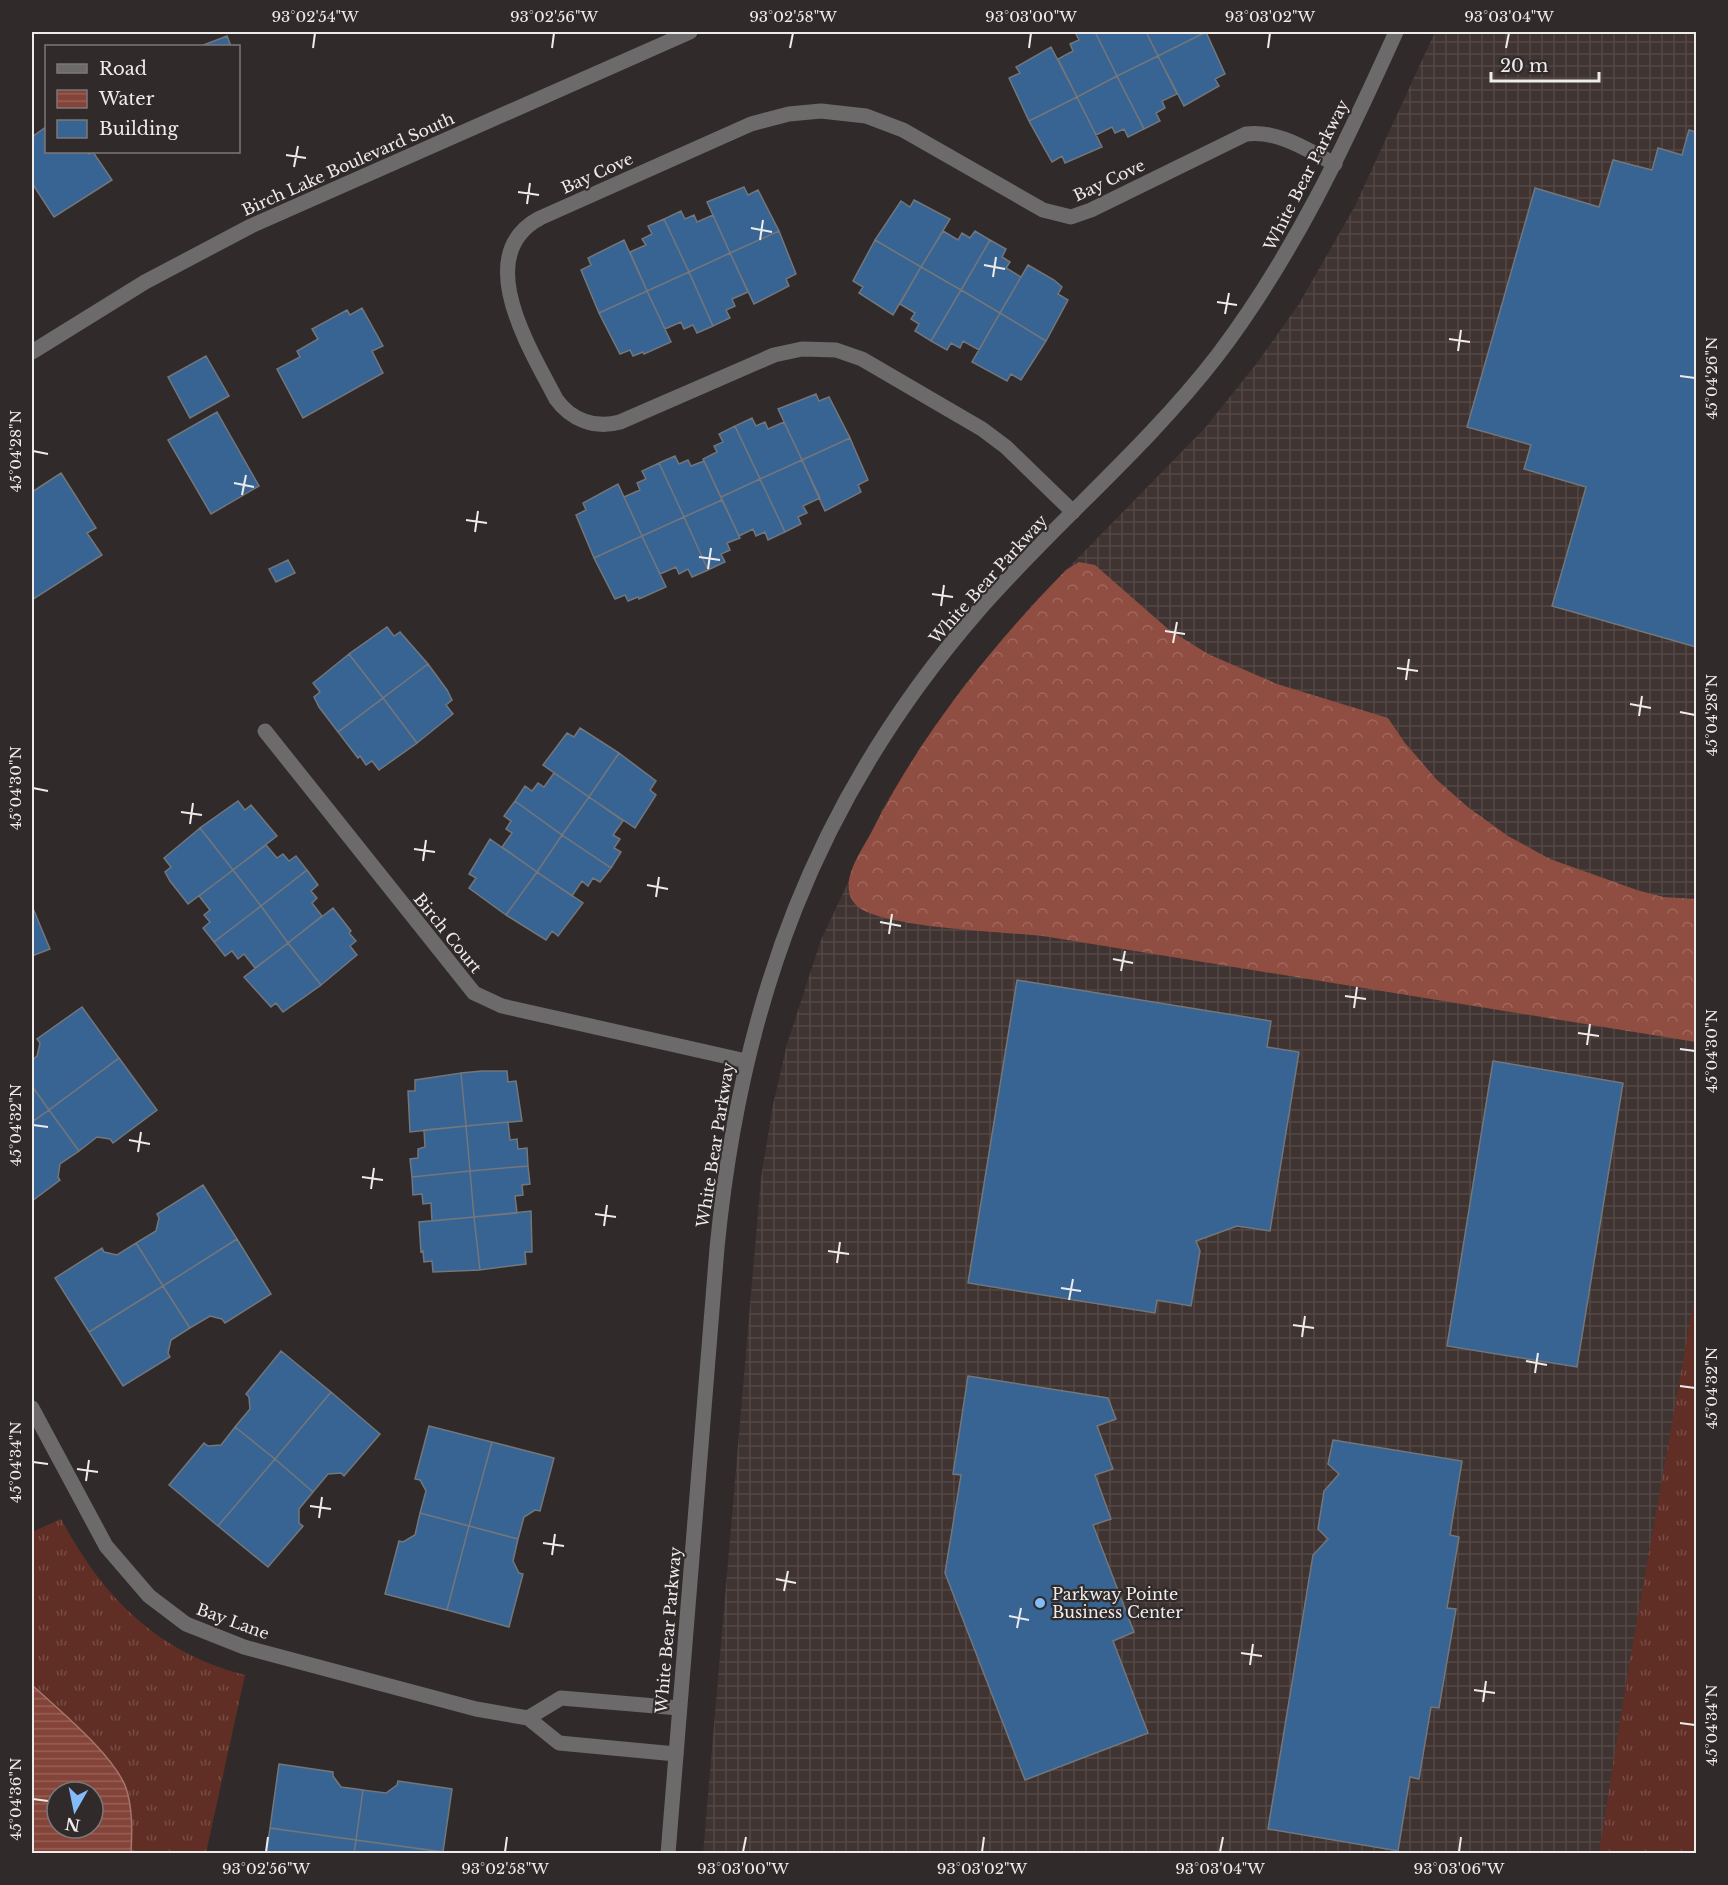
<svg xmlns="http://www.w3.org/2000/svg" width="1728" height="1885" font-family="'Libre Baskerville',serif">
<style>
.industrial{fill:url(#industrial-grid)}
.grass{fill:url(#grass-tufts)}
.forest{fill:url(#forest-crowns)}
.water{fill:url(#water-rules);stroke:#a4766e;stroke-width:1.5;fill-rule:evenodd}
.building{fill:#386494;stroke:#73767a;stroke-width:1.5}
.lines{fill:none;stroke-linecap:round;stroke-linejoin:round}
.minor{stroke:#6c6a6a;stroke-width:15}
.tertiary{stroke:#6c6a6a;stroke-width:15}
.ticks{fill:none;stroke:#eeebeb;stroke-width:2}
.poi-dot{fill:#84bcfb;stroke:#302b2a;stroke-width:2}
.labels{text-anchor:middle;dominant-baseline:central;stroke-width:4.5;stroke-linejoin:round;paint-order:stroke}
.street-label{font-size:16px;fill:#eeebeb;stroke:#302b2a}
.poi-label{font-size:16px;fill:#eeebeb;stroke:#302b2a;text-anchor:start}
.neatline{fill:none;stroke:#eeebeb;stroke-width:2}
.ticks-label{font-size:15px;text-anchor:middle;fill:#eeebeb}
</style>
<defs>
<pattern id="industrial-grid" width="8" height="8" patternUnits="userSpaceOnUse" patternTransform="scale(1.5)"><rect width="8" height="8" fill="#3f3431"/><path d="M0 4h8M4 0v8" fill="none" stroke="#524845"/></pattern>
<pattern id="grass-tufts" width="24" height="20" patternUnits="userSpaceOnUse" patternTransform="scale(1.5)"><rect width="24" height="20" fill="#602e25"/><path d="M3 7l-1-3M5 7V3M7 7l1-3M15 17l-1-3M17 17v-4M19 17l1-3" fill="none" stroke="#774c45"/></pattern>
<pattern id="forest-crowns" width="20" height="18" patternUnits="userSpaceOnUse" patternTransform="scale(1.5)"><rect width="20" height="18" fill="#904d41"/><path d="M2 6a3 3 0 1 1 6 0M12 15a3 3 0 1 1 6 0" fill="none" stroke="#a0675d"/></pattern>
<pattern id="water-rules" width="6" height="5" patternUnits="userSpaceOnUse" patternTransform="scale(1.5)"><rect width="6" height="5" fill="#854439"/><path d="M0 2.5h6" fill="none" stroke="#975f56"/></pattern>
</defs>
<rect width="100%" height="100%" fill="#302b2a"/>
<path class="industrial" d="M1435,32h261v1540l-59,281 -934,1 58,-676 12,-73 14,-61 34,-104 62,-132 37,-60 42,-60 69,-82 174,-178 52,-65 42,-59 56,-98z"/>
<path class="grass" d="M1696,1288v565h-97l29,-182z
M61,1519c42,78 95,133 184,156l-39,178h-75c1,-25 1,-54 -11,-77 -16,-30 -64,-67 -88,-91v-153z"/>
<path class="forest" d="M1079,562l16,3 73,64 40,25 69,30 111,34 17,25 32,37 32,28 39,28 42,23 87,31 26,7 33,2v143l-653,-106c-36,-4 -162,-8 -186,-30 -22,-21 5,-55 15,-75 50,-98 118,-183 194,-261z"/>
<path class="water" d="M32,1685c27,25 82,70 94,103 7,21 6,44 5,65h-99zM57,1792h36v36h-36z"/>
<path class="building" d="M1075,32h20l22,44 -40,21 -19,-38 15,-8 -3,-7 9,-4z
M1095,32h51l12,24 -41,20z
M1146,32h60l-48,24z
M1206,32l19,42 -10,5 4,7 -35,20 -26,-50z
M227,36l4,10h-30z
M1051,47l26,50 -48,24 -20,-43 11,-5 -4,-6z
M1158,56l19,38 -15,7 3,7 -9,5 4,8 -16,8 -27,-53z
M1117,76l27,53 -16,8 -4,-8 -9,4 -3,-6 -16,8 -19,-38z
M1077,97l25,50 -37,16 -3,-7 -10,6 -23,-41z
M46,127v25h41l2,2 4,-2 19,28 -58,37 -22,-34v-46z
M1689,130l7,2v515l-144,-41 34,-119 -62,-18 7,-24 -64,-18 68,-239 64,19 14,-47 39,10 6,-22 24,7z
M744,187l4,8 10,-5 21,41 -49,22 -23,-51z
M914,200l36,19 -29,48 -46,-27 26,-39 9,6z
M681,211l4,8 9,-4 3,7 16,-7 17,38 -41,19 -25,-53z
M664,219l25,53 -42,19 -17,-39 16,-7 -4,-6 10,-5 -4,-8z
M779,231l17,43 -10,5 3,7 -35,18 -24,-51z
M943,231l15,9 4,-7 8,5 5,-7 15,9 -29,50 -40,-23z
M624,240l23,51 -48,22 -18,-43 10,-5 -3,-7z
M875,240l46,27 -28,48 -34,-22 4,-6 -10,-6z
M990,240l16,9 -4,8 8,5 -4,6 15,9 -21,36 -39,-23z
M730,253l18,39 -16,7 3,7 -9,4 4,8 -17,8 -24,-54z
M1028,265l26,15 8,7 -4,7 10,6 -22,41 -46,-28z
M921,267l40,23 -30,51 -16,-10 4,-7 -8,-5 4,-6 -15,-9z
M689,272l24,54 -16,7 -4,-8 -9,4 -3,-7 -16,7 -18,-38z
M961,290l39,23 -21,37 -16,-9 -3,7 -9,-5 -4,7 -16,-9z
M647,291l24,51 -27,12 -1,-2 -10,4 -3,-6 -10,4 -21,-41z
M362,308l21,38 -11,5 11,22 -80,45 -26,-49 23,-12 -3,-6 21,-12 -6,-10 35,-19 3,5z
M1000,313l46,28 -25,39 -10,-6 -4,7 -35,-19z
M206,356l23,40 -39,22 -22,-41z
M816,394l3,7 10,-4 21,41 -48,22 -24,-51z
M217,412l42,74 -48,28 -43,-74z
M752,418l4,8 9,-4 3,7 16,-7 18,38 -42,19 -25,-53z
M735,426l25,53 -39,18 -18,-38 14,-7 -3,-6 9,-4 -4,-8z
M850,438l18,42 -10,5 3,7 -36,19 -23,-51z
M675,456l4,8 9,-4 3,6 13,-5 18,39 -38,17 -25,-54z
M802,460l18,38 -17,8 4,7 -9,4 3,7 -16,8 -25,-53z
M659,463l25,54 -42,19 -18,-39 16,-7 -3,-7 9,-4 -4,-8z
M61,473l35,55 -9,5 15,22 -70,45v-108z
M760,479l25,53 -17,8 -3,-8 -9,4 -3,-7 -14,7 -18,-39z
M618,484l24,52 -48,22 -18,-43 10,-5 -3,-7z
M722,500l18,38 -13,5 3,7 -9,4 4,8 -17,8 -24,-53z
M684,517l24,53 -16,7 -4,-8 -9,5 -3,-7 -16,7 -18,-38z
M642,536l24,51 -27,12 -1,-2 -10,4 -3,-6 -10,4 -21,-41z
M288,560l7,13 -19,9 -7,-13z
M387,627l7,9 6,-4 28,32 -45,34 -34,-44z
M349,654l34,44 -45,34 -19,-25 -5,-10 6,-5 -7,-9z
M428,664l19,26 5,10 -6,5 7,9 -36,29 -34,-45z
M383,698l34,45 -38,27 -7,-9 -6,4 -6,-9 -2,2 -20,-26z
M580,728l39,25 -30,44 -46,-32 24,-32 7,4z
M619,753l37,28 -6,9 6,5 -21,33 -46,-31z
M554,773l35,24 -27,38 -47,-34 10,-15 7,5 6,-8 6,4z
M589,797l34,24 -10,14 7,4 -6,9 7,4 -10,16 -49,-33z
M238,801l7,9 6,-5 26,31 -44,34 -33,-42z
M515,801l47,34 -25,37 -35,-25 10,-14 -6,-4 5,-8 -7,-5z
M200,828l33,42 -45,34 -18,-23 -5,-9 6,-5 -7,-9z
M562,835l49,33 -11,14 -7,-4 -5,8 -6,-5 -10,15 -35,-24z
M490,839l47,33 -31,43 -37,-27 7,-10 -7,-4z
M266,845l11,13 6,-4 6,7 7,-5 11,14 -46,36 -28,-36z
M233,870l28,36 -47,36 -11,-14 7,-6 -6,-7 6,-5 -11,-14z
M307,870l11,15 -7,6 6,7 -5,5 10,13 -34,27 -27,-37z
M537,872l46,31 -25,33 -6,-5 -6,9 -40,-25z
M32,906l18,43 -18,7z
M261,906l27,37 -33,25 -11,-14 -6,5 -6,-8 -7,5 -11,-14z
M333,908l18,23 -2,2 7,8 -6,5 7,9 -36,30 -33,-42z
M288,943l33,42 -38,27 -7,-9 -5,4 -27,-30z
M1017,980l254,41 -4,26 32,5 -29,179 -33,-5 -41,15 4,10 -9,55 -34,-6 -2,13 -187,-30z
M82,1007l37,51 -70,52 -17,-24v-26l5,-4 3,-13 -3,-4z
M119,1058l38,52 -44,33 -3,-4 -13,-2 -18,14 -30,-41z
M1493,1061l130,22 -46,284 -130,-21z
M482,1071h25l1,11 8,-1 6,40 -56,5 -5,-53z
M461,1073l5,53 -56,6 -2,-41h7v-11z
M32,1086l17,24 -17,12z
M49,1110l30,41 -19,13 -2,13 2,3 -28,21v-79z
M508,1122l2,18 7,-1 1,10 9,-1 1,18 -58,5 -4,-45z
M466,1126l4,45 -58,6 -2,-18 8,-1v-9l7,-2 -1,-17z
M528,1166l2,18 -8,1 1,10 -8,1 2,17 -43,4 -4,-46z
M470,1171l4,46 -42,4 -1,-18 -8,1 -1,-10 -9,1 -1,-18z
M203,1185l34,54 -74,47 -27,-43 20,-12 3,-13 -2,-4z
M531,1211l1,41h-7l1,12 -46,6 -6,-53z
M474,1217l6,53 -47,2 -1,-11 -8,1 -1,-11 -2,1 -2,-30z
M237,1239l34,55 -46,29 -3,-4 -12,-3 -20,12 -27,-42z
M136,1243l27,43 -74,46 -34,-54 47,-30 2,4 13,3z
M163,1286l27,42 -19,12 -3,13 2,4 -47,29 -34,-54z
M281,1351l50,41 -56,67 -40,-32 15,-18 -1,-12 -3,-3z
M968,1376l140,22 8,21 -19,7 16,43 -18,6 16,44 -18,6 41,107 -21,9 35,92 -123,47 -80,-207 16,-98 -8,-1z
M331,1392l49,42 -36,42 -3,-3 -13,1 -15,18 -38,-33z
M429,1426l63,16 -23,84 -49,-13 6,-22 -6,-11 -5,-1z
M235,1427l40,32 -57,67 -49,-41 35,-42 4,3 13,-1z
M1333,1440l129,21 -12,74 9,2 -12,71 9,1 -17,99 -8,-1 -12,72 -9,-2 -12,74 -130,-22 45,-274 15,-16 -10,-10 6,-38 15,-17 -11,-10z
M492,1442l62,16 -14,53 -5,-1 -11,7 -6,22 -49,-13z
M275,1459l38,33 -14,17v14l4,3 -35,41 -50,-41z
M420,1513l49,13 -22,84 -62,-16 14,-53 4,1 12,-7z
M469,1526l49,13 -5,22 6,12 4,1 -14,53 -62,-17z
M279,1764l54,8v4l8,11 22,3 -7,50 -86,-12z
M398,1781l54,8 -9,63 -87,-12 7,-50 23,3 11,-8z
M270,1828l86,12 -2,14h-88z
M356,1840l87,12v2h-89z"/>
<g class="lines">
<path class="minor" d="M1073,512l-67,-65 -24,-18 -120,-70 -26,-9 -34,-1 -28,6 -154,67c-25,7 -49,-2 -64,-23 -25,-49 -86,-144 -16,-181l211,-94 38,-10 32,-3 45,5 37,14 140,80 28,7 20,-7 155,-76c33,-4 61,16 89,30
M265,731l209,262 28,13 244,55
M32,1408l74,138 43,50 37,28 58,23 232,62 52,9 31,25 117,11
M528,1718l33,-20 118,10"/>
<path class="tertiary" d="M32,352l113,-70 106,-56 439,-194
M668,1854l49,-606c24,-245 98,-449 261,-637 77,-88 168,-163 239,-255 76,-100 128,-211 179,-324"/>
</g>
<path class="ticks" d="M313,48l2,-15M552,48l2,-15M790,48l3,-15M1029,48l2,-15M1268,48l2,-15M1506,48l3,-15M286,155l20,3M294,167l4,-21M518,192l21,3M527,204l3,-21M751,228l21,4M760,240l3,-20M984,265l21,4M993,277l3,-20M1217,302l20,3M1225,314l4,-21M1449,339l21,3M1458,351l3,-21M1680,376l15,2M33,451l15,3M234,483l20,4M242,495l4,-20M466,520l21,3M475,532l3,-21M699,557l21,3M708,569l3,-21M932,594l21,3M941,606l3,-21M1165,631l20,3M1173,643l4,-21M1397,668l21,3M1406,680l3,-21M1630,704l21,4M1680,712l15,3M1639,716l3,-20M33,788l15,3M181,812l21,3M190,824l3,-21M414,849l21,3M423,861l3,-21M647,885l21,4M656,897l3,-20M880,922l21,4M889,934l3,-20M1113,959l20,4M1121,971l4,-20M1345,996l21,3M1354,1008l3,-21M1578,1033l21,3M1587,1045l3,-21M1680,1049l15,2M33,1125l15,2M129,1140l21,4M138,1152l3,-20M362,1177l21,3M371,1189l3,-21M595,1214l21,3M604,1226l3,-21M828,1251l21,3M837,1263l3,-21M1061,1288l20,3M1069,1300l4,-21M1293,1325l21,3M1302,1337l3,-21M1526,1361l21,4M1535,1373l3,-20M1680,1386l15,2M33,1462l15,2M77,1469l21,3M86,1481l3,-21M310,1506l21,3M319,1518l3,-21M543,1543l21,3M552,1555l3,-21M776,1579l20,4M784,1591l4,-20M1009,1616l20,4M1017,1628l4,-20M1241,1653l21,3M1250,1665l3,-21M1474,1690l21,3M1483,1702l3,-21M1680,1723l15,2M33,1799l15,2M266,1852l2,-15M505,1852l2,-15M743,1852l3,-15M982,1852l2,-15M1220,1852l3,-15M1459,1852l2,-15"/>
<circle class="poi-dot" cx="1040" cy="1603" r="6"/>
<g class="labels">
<g class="street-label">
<text transform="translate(348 164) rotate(-24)">Birch Lake Boulevard South</text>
<text transform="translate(597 173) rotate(-24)">Bay Cove</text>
<text transform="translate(1306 175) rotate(-63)">White Bear Parkway</text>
<text transform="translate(1109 180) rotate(-25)">Bay Cove</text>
<text transform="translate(988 579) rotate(-48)">White Bear Parkway</text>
<text transform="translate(448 933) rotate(51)">Birch Court</text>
<text transform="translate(715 1145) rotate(-81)">White Bear Parkway</text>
<text transform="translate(233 1621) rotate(20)">Bay Lane</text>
<text transform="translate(668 1630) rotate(-85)">White Bear Parkway</text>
</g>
<g class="poi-label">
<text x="1052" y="1594">Parkway Pointe<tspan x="1052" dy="18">Business Center</tspan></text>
</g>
</g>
<rect width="1728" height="1885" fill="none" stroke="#302b2a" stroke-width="66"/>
<rect x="45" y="45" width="195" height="108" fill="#302b2a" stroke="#7c7877" stroke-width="1.5"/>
<rect x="57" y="64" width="30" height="9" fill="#6c6a6a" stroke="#7c7877" stroke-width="1.5"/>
<text x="99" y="75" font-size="18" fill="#eeebeb">Road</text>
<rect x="57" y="90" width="30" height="18" fill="url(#water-rules)" stroke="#7c7877" stroke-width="1.5"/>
<text x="99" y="105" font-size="18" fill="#eeebeb">Water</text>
<rect x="57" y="120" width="30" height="18" fill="#386494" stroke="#7c7877" stroke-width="1.5"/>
<text x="99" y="135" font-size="18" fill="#eeebeb">Building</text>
<g transform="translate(75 1810) rotate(189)"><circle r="28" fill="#302b2a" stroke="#7c7877" stroke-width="1.5"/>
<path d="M0-4.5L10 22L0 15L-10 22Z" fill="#84bcfb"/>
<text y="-9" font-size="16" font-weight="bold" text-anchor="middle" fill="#eeebeb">N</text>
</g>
<path d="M1491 72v9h108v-9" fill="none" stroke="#eeebeb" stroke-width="3"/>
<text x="1500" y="72" font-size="18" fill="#eeebeb" stroke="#302b2a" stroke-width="4.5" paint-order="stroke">20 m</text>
<rect x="33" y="33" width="1662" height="1819" class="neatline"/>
<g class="ticks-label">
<text x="315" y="22">93°02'54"W</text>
<text x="554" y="22">93°02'56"W</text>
<text x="793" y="22">93°02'58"W</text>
<text x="1031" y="22">93°03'00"W</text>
<text x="1270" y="22">93°03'02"W</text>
<text x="1509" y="22">93°03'04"W</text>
<text transform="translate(1712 378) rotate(-90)" y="5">45°04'26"N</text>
<text transform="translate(16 451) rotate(-90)" y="5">45°04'28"N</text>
<text transform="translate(1712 715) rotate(-90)" y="5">45°04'28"N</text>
<text transform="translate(16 788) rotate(-90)" y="5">45°04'30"N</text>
<text transform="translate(1712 1051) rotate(-90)" y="5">45°04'30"N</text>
<text transform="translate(16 1125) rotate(-90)" y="5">45°04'32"N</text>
<text transform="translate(1712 1388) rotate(-90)" y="5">45°04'32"N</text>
<text transform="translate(16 1462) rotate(-90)" y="5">45°04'34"N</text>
<text transform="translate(1712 1725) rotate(-90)" y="5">45°04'34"N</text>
<text transform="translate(16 1799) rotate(-90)" y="5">45°04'36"N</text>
<text x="266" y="1874">93°02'56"W</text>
<text x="505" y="1874">93°02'58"W</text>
<text x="743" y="1874">93°03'00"W</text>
<text x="982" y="1874">93°03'02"W</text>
<text x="1220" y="1874">93°03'04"W</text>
<text x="1459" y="1874">93°03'06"W</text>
</g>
</svg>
